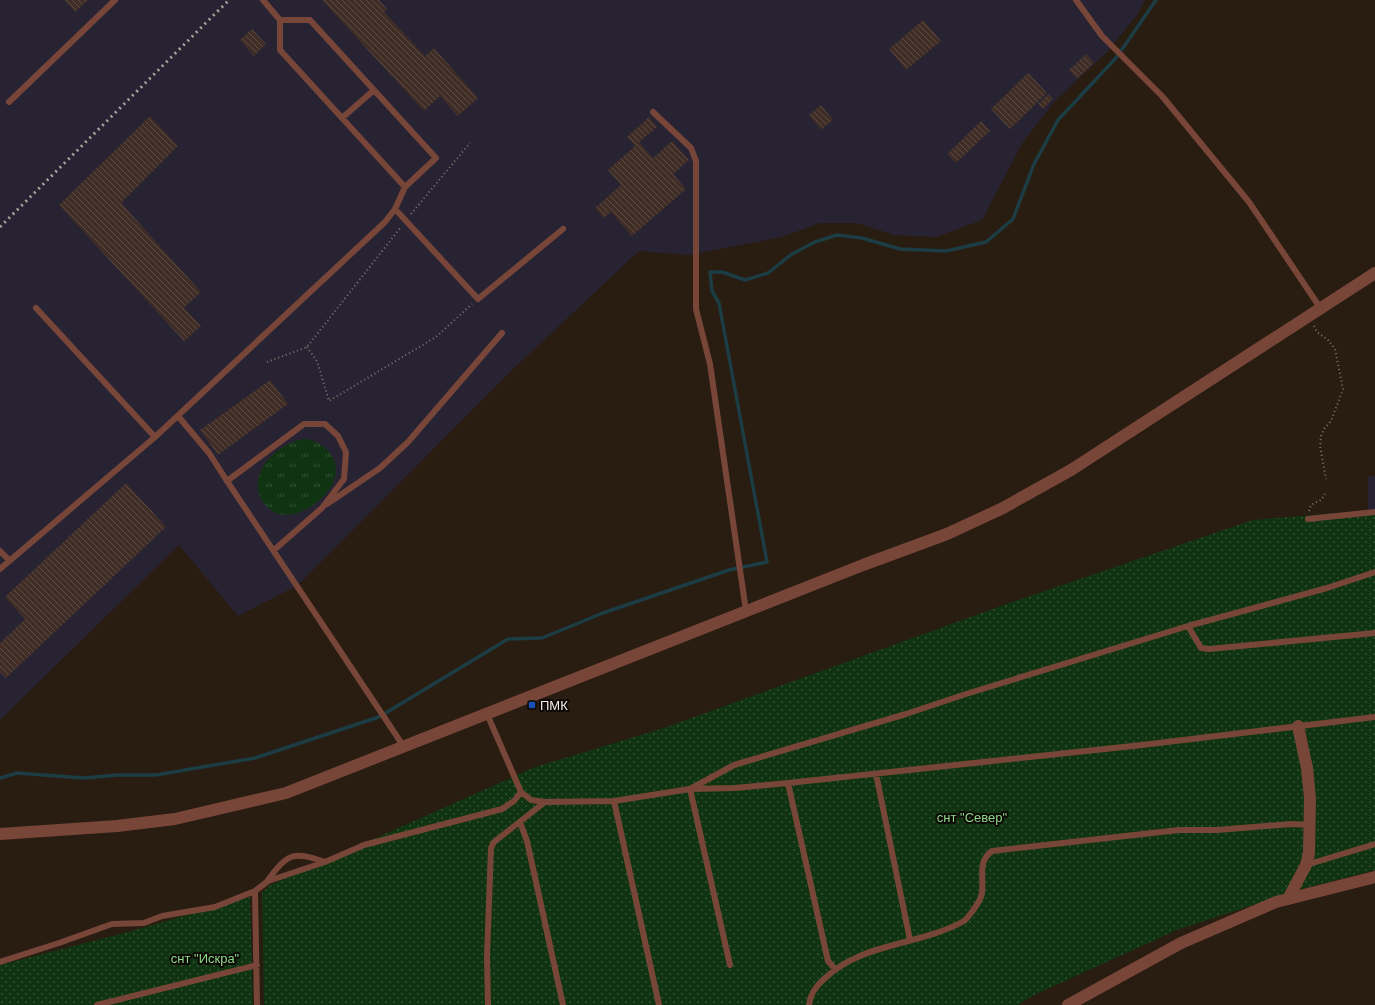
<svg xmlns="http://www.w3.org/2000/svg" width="1375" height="1005" font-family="Helvetica,sans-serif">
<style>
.industrial{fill:#282333}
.grass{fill:url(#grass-tufts)}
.garden{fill:url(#garden-dots)}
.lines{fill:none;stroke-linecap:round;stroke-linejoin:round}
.stream{stroke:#1b3d43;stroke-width:3.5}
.building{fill:url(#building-back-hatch)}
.path{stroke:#82766d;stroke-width:2;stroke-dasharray:1 3;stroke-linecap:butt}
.service{stroke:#784639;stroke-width:6}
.minor{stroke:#784639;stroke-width:12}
.tertiary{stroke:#784639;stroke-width:12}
.rail{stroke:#ada199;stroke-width:3;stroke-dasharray:2 4;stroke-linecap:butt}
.transit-dot{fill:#1a4fb4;stroke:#0d0804;stroke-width:1.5}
.labels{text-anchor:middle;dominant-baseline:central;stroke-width:4;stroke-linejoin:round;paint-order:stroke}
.poi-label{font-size:13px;fill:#f5ebe4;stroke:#0d0804;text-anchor:start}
.park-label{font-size:13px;fill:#8bd889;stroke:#0d0804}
</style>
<defs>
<pattern id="grass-tufts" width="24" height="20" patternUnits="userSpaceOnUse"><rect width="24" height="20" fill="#103411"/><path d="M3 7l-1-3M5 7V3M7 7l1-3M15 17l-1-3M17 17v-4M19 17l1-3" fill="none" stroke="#335234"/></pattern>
<pattern id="garden-dots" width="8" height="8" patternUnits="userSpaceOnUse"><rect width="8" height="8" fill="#103411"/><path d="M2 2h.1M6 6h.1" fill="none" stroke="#335234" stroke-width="1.8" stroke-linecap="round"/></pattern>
<pattern id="building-back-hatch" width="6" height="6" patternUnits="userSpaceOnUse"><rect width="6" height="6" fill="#3f2d26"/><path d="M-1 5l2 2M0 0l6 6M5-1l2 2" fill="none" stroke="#5b4c45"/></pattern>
</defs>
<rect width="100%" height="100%" fill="#291c11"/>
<path class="industrial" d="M0,0h1145l-8,15 -30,37 -52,49 -32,41 -41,78 -46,17 -42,-2 -37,-12h-37l-38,14 -94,18 -49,-4 -127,119 -214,215 -60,31 -59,-71 -179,175z
M1375,476v34h-7v-33z"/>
<path class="grass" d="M305,439c21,3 38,22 28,44 -8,18 -37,38 -57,30 -6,-3 -12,-8 -15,-14 -14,-27 18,-57 44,-60z"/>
<path class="garden" d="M1375,510v360l-73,19 -125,41 -143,65 -16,10h-754l-2,-112 8,-8 265,-118 129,-39 348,-126 241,-82z
M250,897l3,108h-253v-40l128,-33z"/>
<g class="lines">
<path class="stream" d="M0,778l17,-5 67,5 34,-3h38l99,-17 124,-41 129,-78 34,-1 61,-25 126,-43 38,-8 -48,-259 -7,-12 -2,-19h12l23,8 23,-7 24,-19 23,-12 22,-7 25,3 38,11 46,2 40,-9 27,-23 21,-55 24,-44 58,-62 40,-58"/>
</g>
<path class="building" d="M64,0h24l-13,12z
M322,0h57l8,9 -3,3 41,44 9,-8 44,50 -20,18 -18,-20 -16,15z
M923,20l18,21 -35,29 -17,-21z
M252,29l14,15 -12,12 -14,-16z
M1086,54l8,9 -17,16 -8,-9z
M1028,73l19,20 -37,36 -19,-20z
M1048,94l5,5 -10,10 -5,-5z
M821,105l12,15 -12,10 -12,-15z
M150,116l28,30 -57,57 80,89 -17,16 17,18 -17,15 -125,-136z
M649,117l8,10 -18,15 14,16 19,-17 17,19 -16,14 13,15 -54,47 -21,-24 -7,6 -9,-10 26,-23 -13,-15 27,-24 -8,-9z
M981,121l9,10 -34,32 -9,-9z
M270,380l18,24 -70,51 -18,-25z
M126,483l40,44 -160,151 -6,-6v-29l25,-24 -20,-22z"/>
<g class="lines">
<path class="path" d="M411,214l59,-71
M1314,326l3,6 11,8 7,9 8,40 -12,32 -7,8 -3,7 -1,10 6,33
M307,347l10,14 12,40 107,-64 36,-33
M267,362l40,-15 94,-120
M1309,511l2,-6 10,-5 4,-6"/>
<path class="service" d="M263,0l17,20v30l125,137
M1076,0l26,36 60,60 87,106 72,107
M9,102l106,-102
M653,112l38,36 5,13v148l14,55 36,247
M342,118l32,-28
M395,209l83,90 85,-70
M36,308l119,129
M178,416l31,37 18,28
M327,504l53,-36 28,-26 94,-109
M1308,519l67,-7
M274,550l48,-42 22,-29 2,-27 -8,-16 -13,-12h-21l-77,57 177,266
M0,551l9,9
M0,569l155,-132 230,-215 10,-13 10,-22 31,-29 -126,-138h-30
M1188,626l13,22 8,1 166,-16
M487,714l34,78 10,8 14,2 69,-1 76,-12 45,-1 53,-5 354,-38 233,-28
M876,774l34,166
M788,783l40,178 7,8
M614,801l45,204
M520,822l7,19 36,164
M1306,865l69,-21
M268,880c20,-27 25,-29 57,-18
M255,891l2,114
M0,962l59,-19 53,-19 32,-1 18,-7 53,-9 40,-16 13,-10 57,-19 39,-17 138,-36 12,-8 7,-9
M730,965l-40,-176 44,-24 172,-51 60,-20 222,-68 139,-38 48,-16
M97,1005l160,-40
M488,1005l-1,-49 4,-108 3,-6 51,-40
M809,1005c1,-11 7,-19 15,-26 38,-37 95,-33 140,-58 3,-2 5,-6 8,-9 4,-6 9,-12 10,-19 2,-16 -5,-31 10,-42l187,-21h38l74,-6 19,1"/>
<path class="minor" d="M1288,899l18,-34 3,-12 1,-55 -3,-30 -9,-42
M1068,1005l113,-62 95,-41 99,-25"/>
<path class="tertiary" d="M0,834l117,-8 58,-7 111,-26 577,-228 84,-31 56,-26 68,-38 304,-197"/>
<path class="rail" d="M0,227l229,-227"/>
</g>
<rect class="transit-dot" x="528" y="701" width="8" height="8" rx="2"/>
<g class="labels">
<g class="poi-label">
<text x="540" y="705">ПМК</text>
</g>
<g class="park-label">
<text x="972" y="817">снт "Север"</text>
<text x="205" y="958">снт "Искра"</text>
</g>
</g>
</svg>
